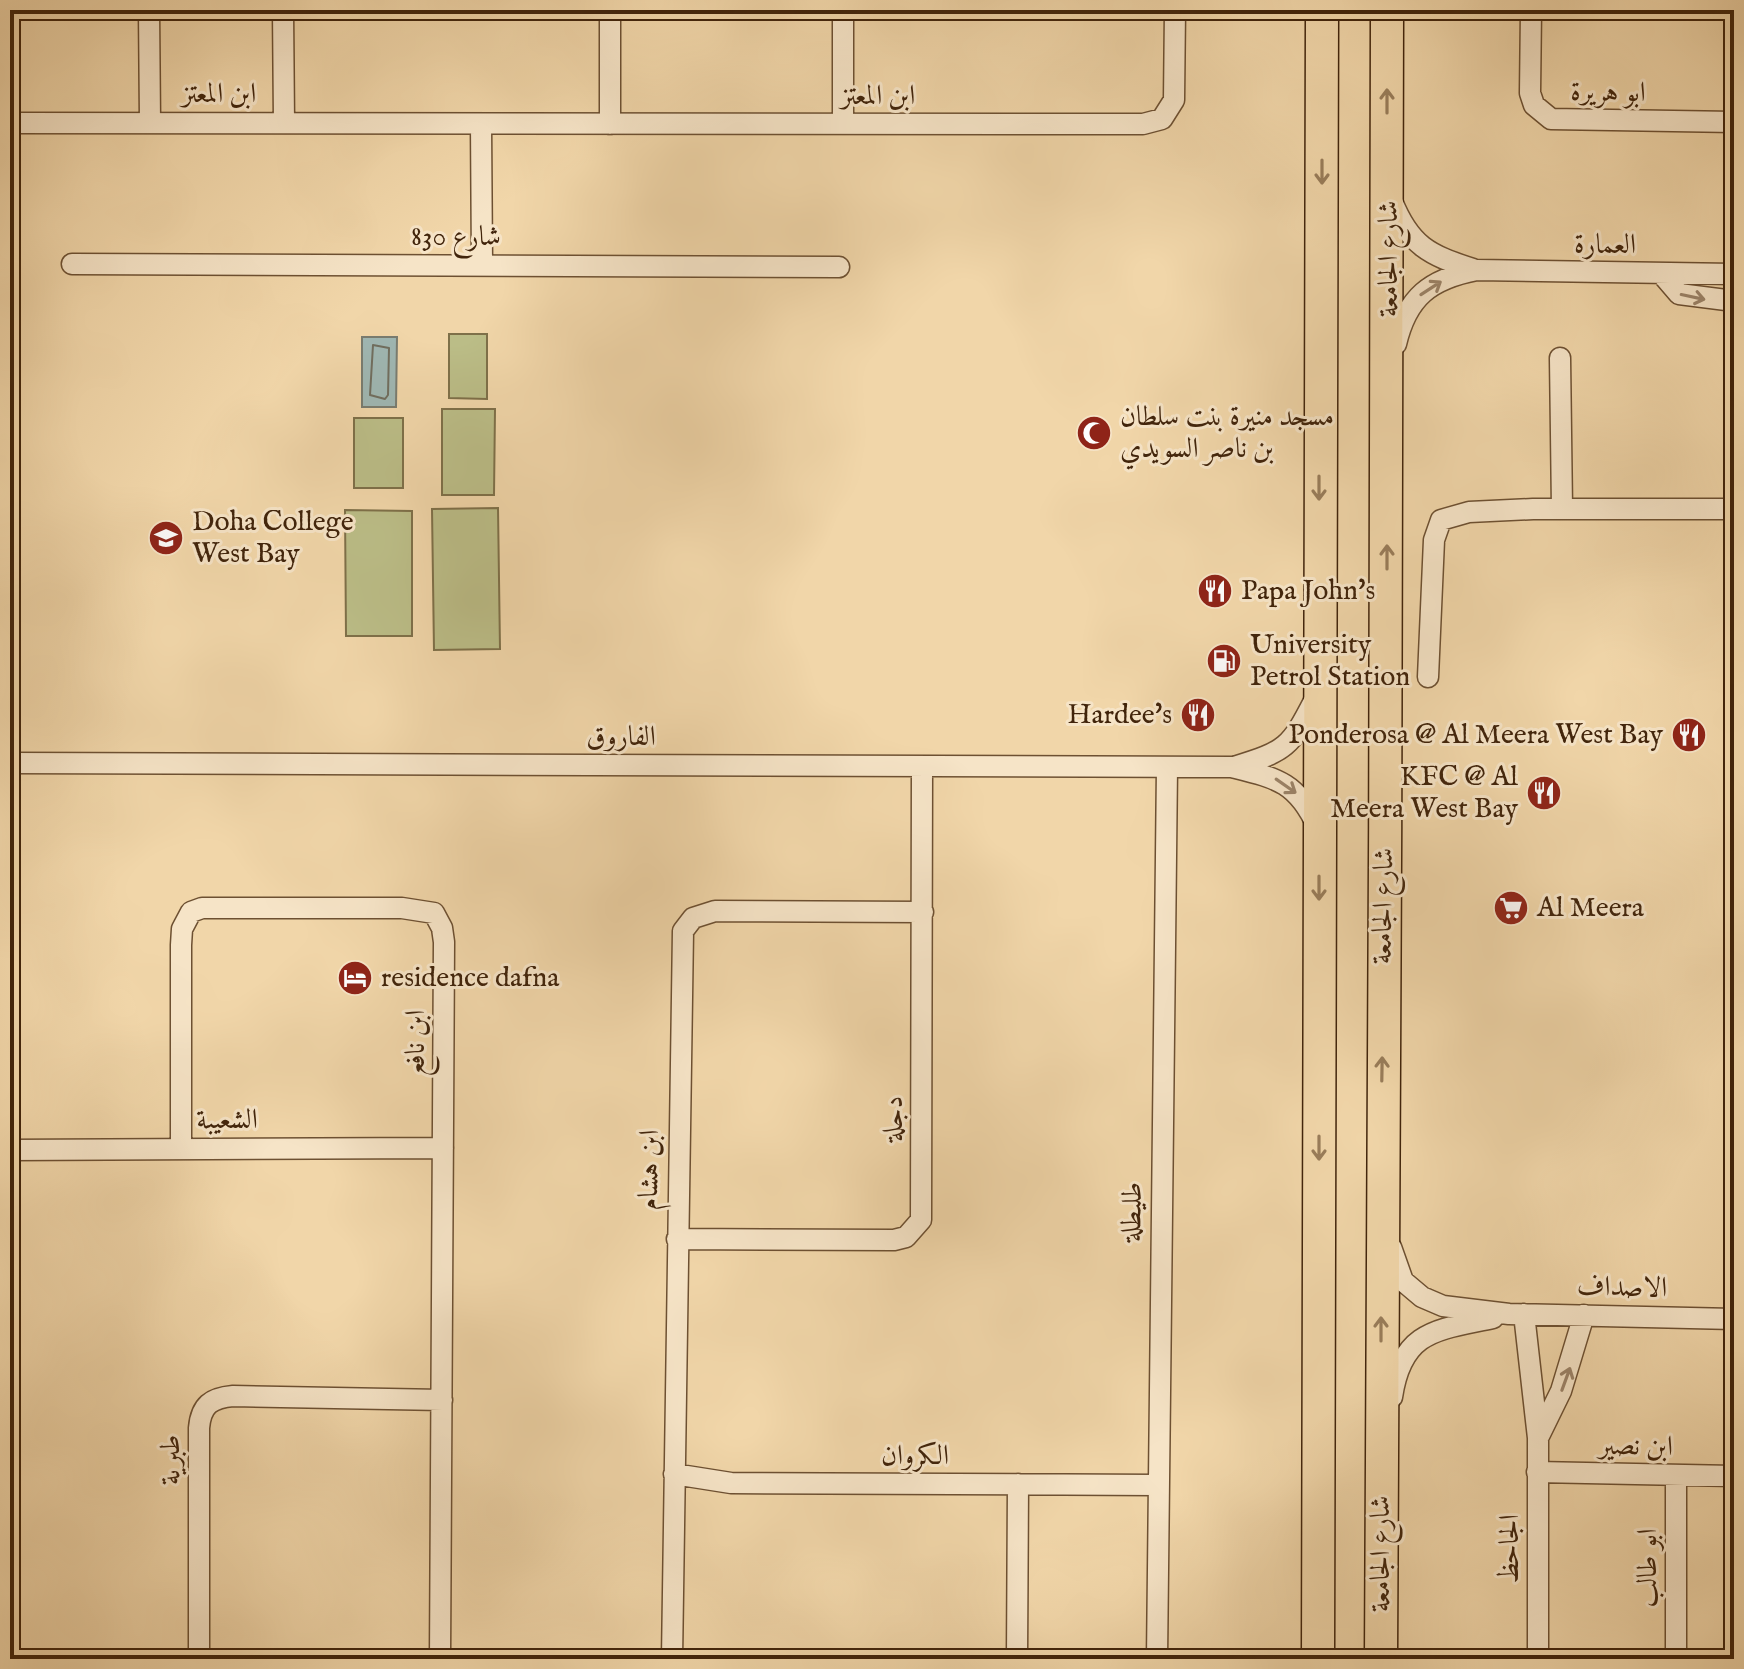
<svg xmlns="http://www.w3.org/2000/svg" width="1744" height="1669" font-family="'IM FELL English',Amiri,serif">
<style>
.green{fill:#bbbd87;stroke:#7e7049;stroke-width:2}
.water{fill:#9fb7b3;stroke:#797c70;stroke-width:2}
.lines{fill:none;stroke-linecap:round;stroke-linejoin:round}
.shore{stroke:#706e5f;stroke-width:2}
.street-casing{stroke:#6d5032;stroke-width:23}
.primary-casing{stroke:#41240b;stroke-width:35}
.street{stroke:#f6e4c7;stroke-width:20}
.primary{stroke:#f1d6a9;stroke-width:32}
.oneway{stroke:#997d5a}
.oneway2{stroke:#9c8469}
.labels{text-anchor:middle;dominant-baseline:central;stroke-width:6;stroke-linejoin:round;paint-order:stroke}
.street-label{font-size:28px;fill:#41240b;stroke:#f6e4c7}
.poi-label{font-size:28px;fill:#41240b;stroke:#f6e4c7;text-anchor:start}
</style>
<rect width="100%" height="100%" fill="#f1d6a9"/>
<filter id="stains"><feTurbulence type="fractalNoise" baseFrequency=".0025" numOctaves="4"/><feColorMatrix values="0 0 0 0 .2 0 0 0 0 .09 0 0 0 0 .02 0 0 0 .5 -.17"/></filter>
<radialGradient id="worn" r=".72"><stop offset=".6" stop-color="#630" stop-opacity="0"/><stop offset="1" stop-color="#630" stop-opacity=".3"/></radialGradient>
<path class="green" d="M449,334h38v65l-38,-1z
M442,409h53l-1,86h-52z
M354,418h49v70h-49z
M498,508l2,141 -66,1 -2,-141z
M345,510l67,1v125h-66z"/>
<path class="water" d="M362,337h35l-1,70h-34z"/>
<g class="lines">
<path class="shore" d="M373,345l16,3 -1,47 -3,4 -15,-4z"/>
<g class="street-casing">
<path id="street" d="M149,10l1,112
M283,10l1,113
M610,10v114
M843,10v114
M1531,10l-1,83 4,12 17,14 183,3
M10,123l1133,1 19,-5 12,-19 1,-90
M481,124l1,141
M1392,201c18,45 37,54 81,68
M72,264l767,3
M1661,273l18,21 55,7
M1396,344c11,-47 34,-65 81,-74l257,4
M1560,358l2,151
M1428,677l6,-137 7,-20 28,-8 64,-3h201
M10,763l1222,4c44,11 65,15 85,59
M1234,767c52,-16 56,-19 81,-68
M181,1148v-203l1,-16 9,-17 11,-4h200l32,5 8,15 2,14 -4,717
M10,1150l433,-2
M677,1239l217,1 12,-3 15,-17 1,-454
M1391,1247l12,34 19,16 21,9 66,8 225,5
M1524,1314l14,124v221
M1392,1397c10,-67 45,-67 101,-79
M1538,1438l23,-47 23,-76
M1537,1472l197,4
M674,1474l57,9 426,2
M199,1659v-231c2,-23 12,-30 34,-32l209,4
M672,1659l11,-728 10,-13 22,-7 208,1
M1017,1659l1,-175
M1157,1659l10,-892
M1676,1659v-183"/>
</g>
<g class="primary-casing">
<path id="primary" d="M1318,1659l4,-1649
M1381,1659c1,-550 8,-1099 6,-1649"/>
</g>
<use href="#street" class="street"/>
<use href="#primary" class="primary"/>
</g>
<defs><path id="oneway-shaft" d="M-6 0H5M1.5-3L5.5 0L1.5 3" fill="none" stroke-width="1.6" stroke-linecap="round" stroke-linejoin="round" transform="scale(2)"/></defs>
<g class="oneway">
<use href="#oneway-shaft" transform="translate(1387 101) rotate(-90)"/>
<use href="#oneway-shaft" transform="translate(1322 172) rotate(90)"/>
<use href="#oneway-shaft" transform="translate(1319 488) rotate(90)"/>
<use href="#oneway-shaft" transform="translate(1387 557) rotate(-90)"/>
<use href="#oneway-shaft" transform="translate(1319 888) rotate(90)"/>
<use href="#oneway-shaft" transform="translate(1382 1069) rotate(-89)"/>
<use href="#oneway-shaft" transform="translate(1319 1148) rotate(90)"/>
<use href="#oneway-shaft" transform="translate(1381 1329) rotate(-90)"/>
</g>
<g class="oneway2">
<use href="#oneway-shaft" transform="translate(1431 288) rotate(-33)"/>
<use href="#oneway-shaft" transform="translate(1693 297) rotate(12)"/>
<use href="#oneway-shaft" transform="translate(1286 786) rotate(35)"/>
<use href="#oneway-shaft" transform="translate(1566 1379) rotate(-70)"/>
</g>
<defs>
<g id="mosque-disc" transform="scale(1.8)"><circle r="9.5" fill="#8f2418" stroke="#f6e4c7"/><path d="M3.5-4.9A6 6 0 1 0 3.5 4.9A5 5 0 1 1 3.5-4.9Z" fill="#fff"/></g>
<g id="school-disc" transform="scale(1.8)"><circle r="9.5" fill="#8f2418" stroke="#f6e4c7"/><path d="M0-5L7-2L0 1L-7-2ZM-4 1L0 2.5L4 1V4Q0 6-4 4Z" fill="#fff"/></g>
<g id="restaurant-disc" transform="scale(1.8)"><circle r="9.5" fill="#8f2418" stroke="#f6e4c7"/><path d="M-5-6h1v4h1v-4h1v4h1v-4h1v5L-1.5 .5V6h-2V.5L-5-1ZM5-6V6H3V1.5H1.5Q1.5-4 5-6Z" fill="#fff"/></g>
<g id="fuel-disc" transform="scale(1.8)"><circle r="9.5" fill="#8f2418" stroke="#f6e4c7"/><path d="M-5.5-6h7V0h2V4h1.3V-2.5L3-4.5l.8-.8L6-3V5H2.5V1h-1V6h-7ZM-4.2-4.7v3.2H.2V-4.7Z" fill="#fff"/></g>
<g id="supermarket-disc" transform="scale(1.8)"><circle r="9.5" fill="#8f2418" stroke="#f6e4c7"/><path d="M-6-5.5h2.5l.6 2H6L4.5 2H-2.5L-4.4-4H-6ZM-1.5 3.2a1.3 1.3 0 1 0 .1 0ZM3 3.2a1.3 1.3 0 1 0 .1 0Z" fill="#fff"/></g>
<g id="hotel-disc" transform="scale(1.8)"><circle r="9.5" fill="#8f2418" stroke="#f6e4c7"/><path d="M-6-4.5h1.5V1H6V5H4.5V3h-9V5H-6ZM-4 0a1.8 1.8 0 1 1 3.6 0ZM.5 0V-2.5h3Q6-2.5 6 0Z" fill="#fff"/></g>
</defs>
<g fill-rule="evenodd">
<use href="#mosque-disc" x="1094" y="433"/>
<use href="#school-disc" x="166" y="538"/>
<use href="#restaurant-disc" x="1215" y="591"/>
<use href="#fuel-disc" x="1224" y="661"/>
<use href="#restaurant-disc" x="1198" y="715"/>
<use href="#restaurant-disc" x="1689" y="735"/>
<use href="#restaurant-disc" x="1544" y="793"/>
<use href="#supermarket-disc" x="1511" y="908"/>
<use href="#hotel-disc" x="355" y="978"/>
</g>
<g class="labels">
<g class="street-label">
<text transform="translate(1608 93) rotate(1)">ابو هريرة</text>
<text x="219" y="94">ابن المعتز</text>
<text x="878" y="96">ابن المعتز</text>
<text x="456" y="237">شارع 830</text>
<text x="1605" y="245">العمارة</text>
<text transform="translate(1389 259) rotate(-90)">شارع الجامعة</text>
<text x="621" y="737">الفاروق</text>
<text transform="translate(1384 906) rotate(-89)">شارع الجامعة</text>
<text transform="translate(416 1043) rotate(-90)">ابن نافع</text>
<text transform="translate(894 1119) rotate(-90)">دجلة</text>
<text x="227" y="1120">الشعيبة</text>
<text transform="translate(650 1170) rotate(-89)">ابن هشام</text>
<text transform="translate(1133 1212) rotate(-89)">طليطلة</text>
<text transform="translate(1622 1288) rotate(1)">الاصداف</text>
<text transform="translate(1636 1447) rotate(1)">ابن نصير</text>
<text x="915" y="1456">الكروان</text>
<text transform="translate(171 1460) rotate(-90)">طبرية</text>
<text transform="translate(1510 1549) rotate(-90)">الجاحظ</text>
<text transform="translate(1381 1554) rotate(-90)">شارع الجامعة</text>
<text transform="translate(1648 1568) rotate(-90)">ابو طالب</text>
</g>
<g class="poi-label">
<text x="1120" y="417">مسجد منيرة بنت سلطان<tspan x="1120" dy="32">بن ناصر السويدي</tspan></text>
<text x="192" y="522">Doha College<tspan x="192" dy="32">West Bay</tspan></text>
<text x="1241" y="591">Papa John's</text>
<text x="1250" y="645">University<tspan x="1250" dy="32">Petrol Station</tspan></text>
<text x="1172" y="715" text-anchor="end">Hardee's</text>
<text x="1663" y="735" text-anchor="end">Ponderosa @ Al Meera West Bay</text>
<text x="1518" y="777" text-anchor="end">KFC @ Al<tspan x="1518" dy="32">Meera West Bay</tspan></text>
<text x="1537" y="908">Al Meera</text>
<text x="381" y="978">residence dafna</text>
</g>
</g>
<rect width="1744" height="1669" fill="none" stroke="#f1d6a9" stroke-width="40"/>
<rect x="12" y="12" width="1720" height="1645" fill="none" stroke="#41240b" stroke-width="4"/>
<rect x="20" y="20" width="1704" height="1629" fill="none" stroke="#41240b" stroke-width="2"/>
<rect width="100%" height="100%" filter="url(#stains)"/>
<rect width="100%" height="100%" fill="url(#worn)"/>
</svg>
